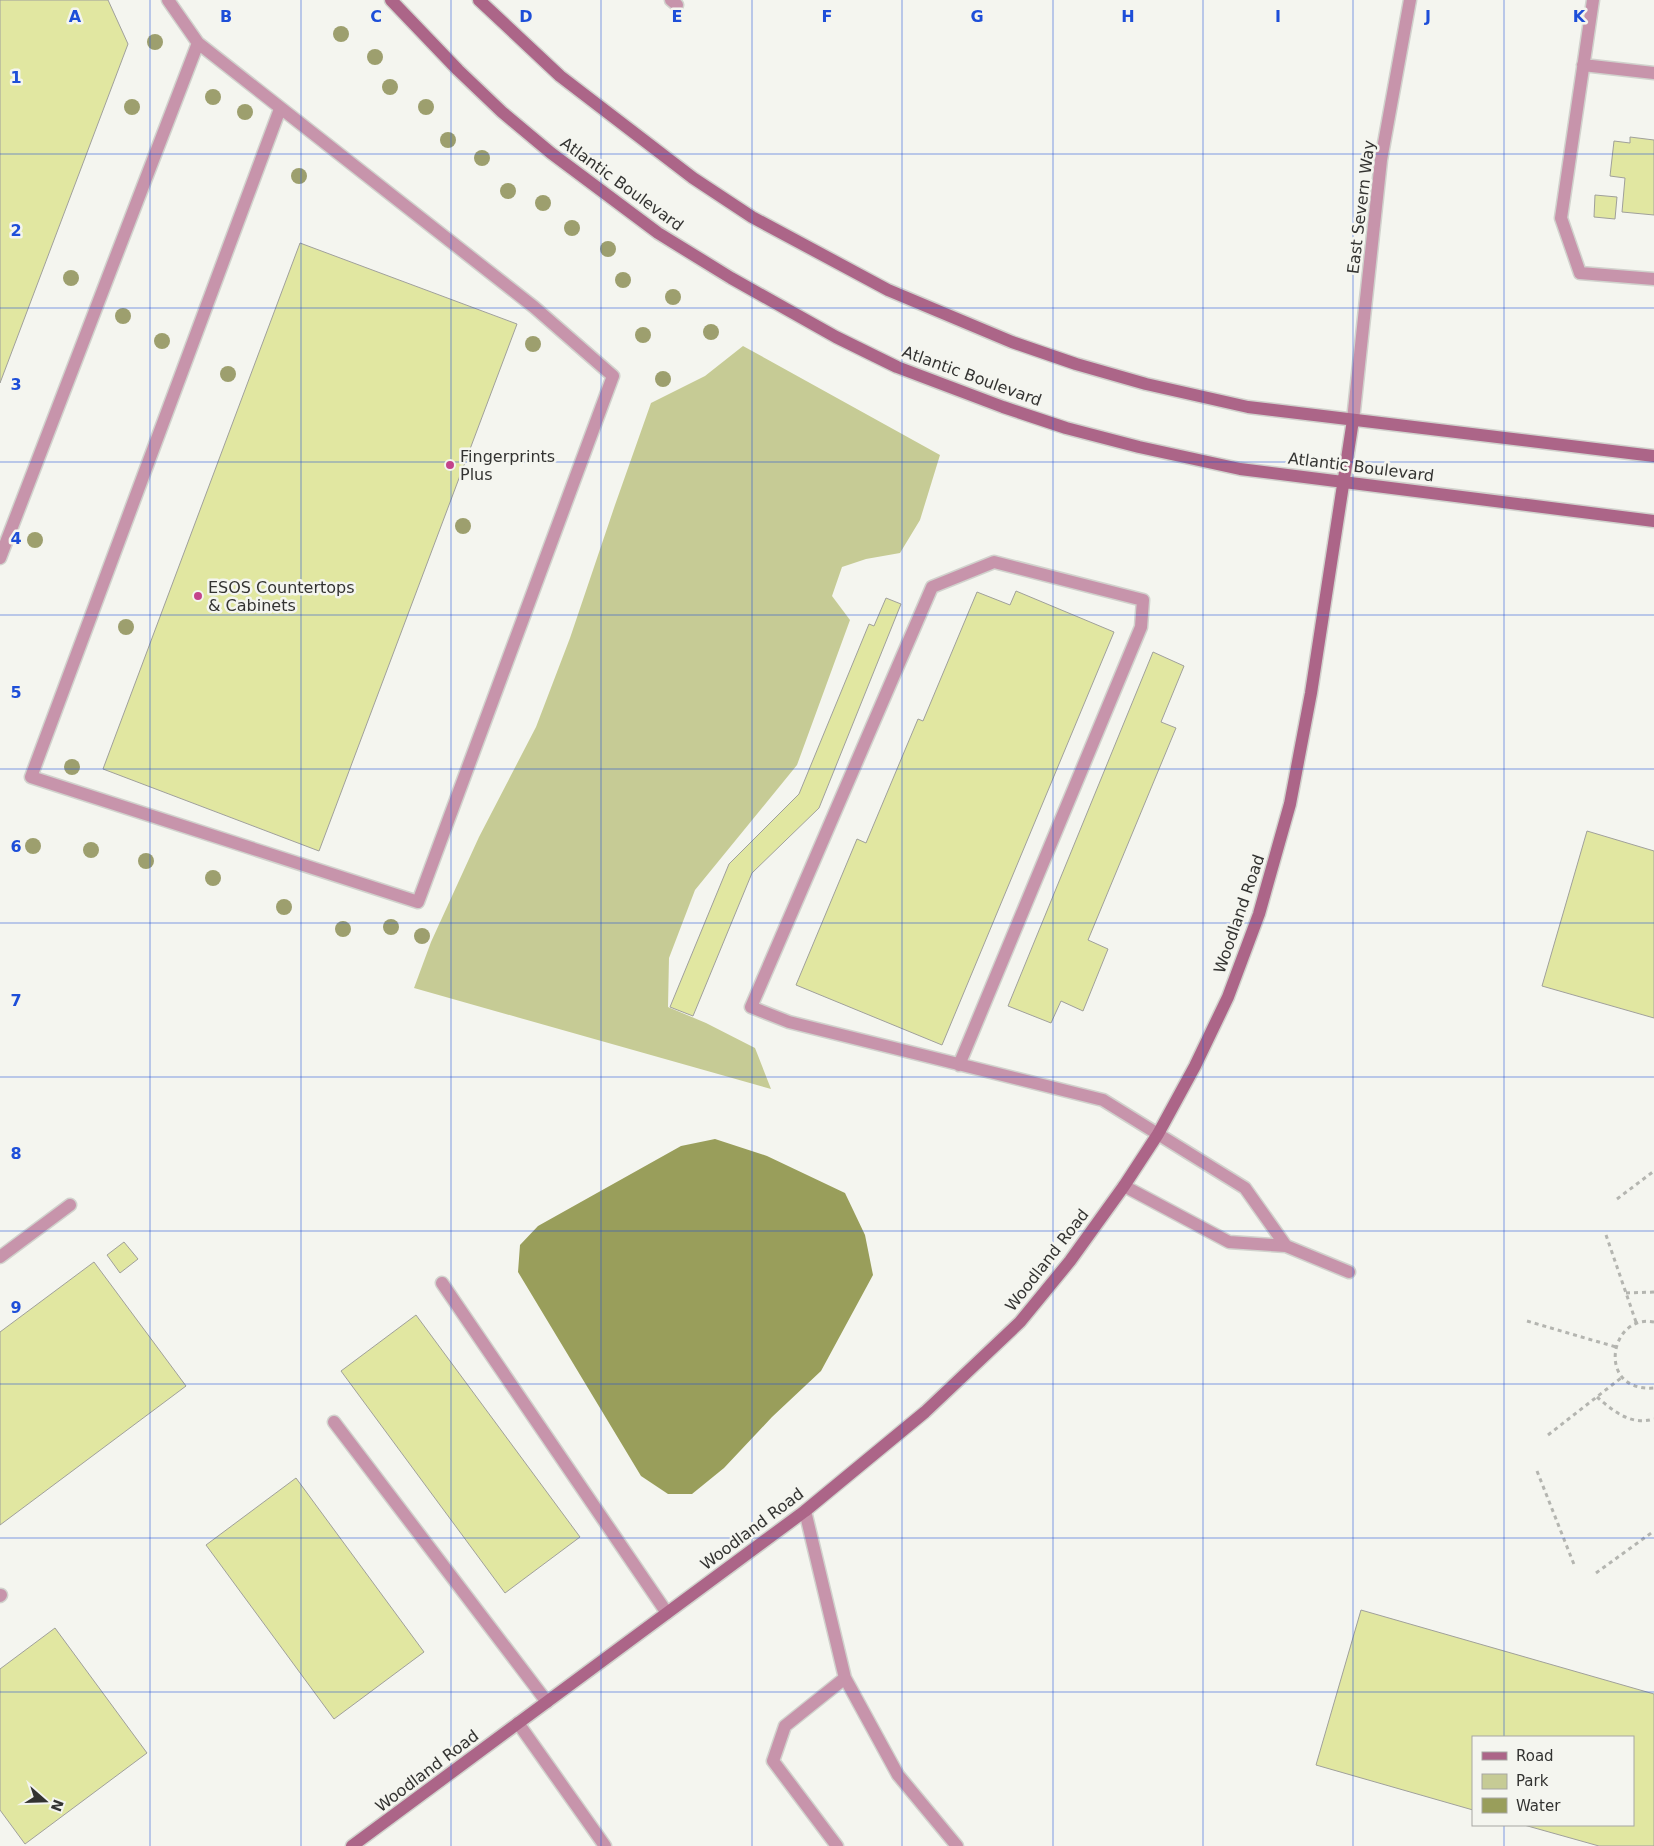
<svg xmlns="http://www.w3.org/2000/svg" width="1654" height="1846" font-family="'DejaVu Sans',sans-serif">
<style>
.green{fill:#c6cb95}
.water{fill:#999e5b}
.building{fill:#e1e7a1;stroke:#a0a09b}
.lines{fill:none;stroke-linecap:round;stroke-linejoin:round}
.lane-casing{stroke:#d1d2cd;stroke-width:15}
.street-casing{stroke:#d1d2cd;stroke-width:15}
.secondary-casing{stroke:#d1d2cd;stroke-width:15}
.path{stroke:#b4b5b0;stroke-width:3;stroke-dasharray:4 4;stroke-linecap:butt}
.lane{stroke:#c794ab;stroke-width:12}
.street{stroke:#c794ab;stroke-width:12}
.secondary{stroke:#ac6588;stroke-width:12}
.tree{fill:#9d9f6e}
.grid{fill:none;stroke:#1d4ed8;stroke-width:1;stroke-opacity:0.55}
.poi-dot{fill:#c4438b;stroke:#f4f5ef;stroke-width:2}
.labels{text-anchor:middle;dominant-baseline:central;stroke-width:5;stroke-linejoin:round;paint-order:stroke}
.street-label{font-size:16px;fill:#333331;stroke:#f4f5ef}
.poi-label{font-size:16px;fill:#333331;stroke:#f4f5ef;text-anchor:start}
.grid-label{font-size:16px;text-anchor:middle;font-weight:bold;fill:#1d4ed8;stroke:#f4f5ef;stroke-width:5;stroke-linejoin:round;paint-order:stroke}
</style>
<rect width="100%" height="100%" fill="#f4f5ef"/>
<path class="green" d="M743,346l197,109 -20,65 -20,33 -34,6 -24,8 -10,29 18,24 -53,145 -102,125 -26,68 -1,49 38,16 49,25 16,41 -357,-101 17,-46 48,-105 57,-110 34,-89 45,-133 36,-102 54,-27z"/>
<path class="water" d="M715,1139l52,17 78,37 20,42 8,40 -52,96 -49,46 -48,51 -32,26h-24l-27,-18 -123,-204 2,-27 18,-19 143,-80z"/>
<path class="building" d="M0,0h108l20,44 -128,339z
M1630,137l24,3v75l-32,-3 3,-34 -15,-2 4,-35 16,2z
M1595,195l22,2 -2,22 -21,-2z
M300,243l217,81 -198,527 -216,-82z
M1016,591l98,41 -172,413 -146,-60 61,-146 9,4 52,-124 5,2 54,-129 33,13z
M886,598l15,6 -82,204 -67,65 -59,143 -23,-9 59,-143 70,-70 70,-170 5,2z
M1153,652l31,14 -23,56 15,6 -88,212 20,9 -25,62 -22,-10 -10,22 -43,-17z
M1587,831l67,20v167l-112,-32z
M124,1242l14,17 -18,14 -13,-18z
M94,1262l92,124 -186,139v-193z
M416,1315l164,222 -75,56 -164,-222z
M296,1478l128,174 -90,67 -128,-174z
M1361,1610l293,84v152h-55l-75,-21h109v-88h-160v73l-157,-45z
M55,1628l92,125 -122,91 -25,-34v-141z"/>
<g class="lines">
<g class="lane-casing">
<path id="lane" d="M671,0l6,5
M1593,0l-32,218 19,55 74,6
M198,43l336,264 79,69 -195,526 -387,-125 249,-668
M1583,65l71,8
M0,558l198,-515 -30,-43
M959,1065l182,-438 2,-27 -149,-38 -62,25 -181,420 38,15 314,78 142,88 41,58
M1124,1186l105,56 57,4 63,26
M0,1257l70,-52
M442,1283l225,330
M334,1422l213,280
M805,1511l40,167 53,97 59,71
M0,1596l1,-1
M518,1723l87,123
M837,1846l-64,-85 12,-35 60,-48"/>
</g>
<g class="street-casing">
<path id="street" d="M1353,420l28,-260 29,-160"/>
</g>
<g class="secondary-casing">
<path id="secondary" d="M391,0l67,70 44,42 49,41 107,80 73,45 105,59 61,30 106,40 63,21 73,19 101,22 414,52
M479,0l81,76 133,102 59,39 136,73 124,52 64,22 70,20 102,23 406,49
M352,1846l453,-335 120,-99 95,-90 50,-61 54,-75 34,-52 37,-68 33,-69 31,-83 31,-110 21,-111 42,-273"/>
</g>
<path class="path" d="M1617,1199l37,-28
M1606,1235l30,87
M1626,1293l28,-1
M1527,1321l89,26
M1654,1322c-44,-9 -59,70 0,66
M1597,1397c16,14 34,29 57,22
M1548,1435l73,-57
M1537,1471l38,96
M1596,1573l58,-42"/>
<use href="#lane" class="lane"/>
<use href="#street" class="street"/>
<use href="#secondary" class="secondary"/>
</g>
<g class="tree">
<circle cx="341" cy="34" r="8"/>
<circle cx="155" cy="42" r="8"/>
<circle cx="375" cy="57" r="8"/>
<circle cx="390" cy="87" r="8"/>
<circle cx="213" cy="97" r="8"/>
<circle cx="132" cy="107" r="8"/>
<circle cx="426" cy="107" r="8"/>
<circle cx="245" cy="112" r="8"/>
<circle cx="448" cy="140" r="8"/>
<circle cx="482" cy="158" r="8"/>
<circle cx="299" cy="176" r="8"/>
<circle cx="508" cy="191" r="8"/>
<circle cx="543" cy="203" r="8"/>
<circle cx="572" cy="228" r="8"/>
<circle cx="608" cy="249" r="8"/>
<circle cx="71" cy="278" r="8"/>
<circle cx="623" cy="280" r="8"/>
<circle cx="673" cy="297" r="8"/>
<circle cx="123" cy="316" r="8"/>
<circle cx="711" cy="332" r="8"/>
<circle cx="643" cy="335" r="8"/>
<circle cx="162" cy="341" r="8"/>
<circle cx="533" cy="344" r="8"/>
<circle cx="228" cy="374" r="8"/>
<circle cx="663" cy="379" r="8"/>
<circle cx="463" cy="526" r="8"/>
<circle cx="35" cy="540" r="8"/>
<circle cx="126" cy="627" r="8"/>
<circle cx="72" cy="767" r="8"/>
<circle cx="33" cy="846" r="8"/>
<circle cx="91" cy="850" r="8"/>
<circle cx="146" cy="861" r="8"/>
<circle cx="213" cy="878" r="8"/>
<circle cx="284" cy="907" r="8"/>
<circle cx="391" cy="927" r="8"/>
<circle cx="343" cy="929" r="8"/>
<circle cx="422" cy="936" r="8"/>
</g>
<path class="grid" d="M150,0v1846M301,0v1846M451,0v1846M601,0v1846M752,0v1846M902,0v1846M1053,0v1846M1203,0v1846M1353,0v1846M1504,0v1737M0,154h1654M0,308h1654M0,462h1654M0,615h1654M0,769h1654M0,923h1654M0,1077h1654M0,1231h1654M0,1384h1654M0,1538h1654M0,1692h1654M1504,1825v21"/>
<g class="poi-dot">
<circle cx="450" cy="465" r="5"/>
<circle cx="198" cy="596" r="5"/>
</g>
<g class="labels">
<g class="street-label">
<text transform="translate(622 184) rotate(36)">Atlantic Boulevard</text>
<text transform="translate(1361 207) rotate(-83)">East Severn Way</text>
<text transform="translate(972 376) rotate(20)">Atlantic Boulevard</text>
<text transform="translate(1361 467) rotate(7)">Atlantic Boulevard</text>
<text transform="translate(1239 914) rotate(-71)">Woodland Road</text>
<text transform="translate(1047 1260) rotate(-52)">Woodland Road</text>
<text transform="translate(752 1529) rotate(-37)">Woodland Road</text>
<text transform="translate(427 1771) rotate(-37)">Woodland Road</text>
</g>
<g class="poi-label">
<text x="460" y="456">Fingerprints<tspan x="460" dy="18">Plus</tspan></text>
<text x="208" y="587">ESOS Countertops<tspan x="208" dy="18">&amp; Cabinets</tspan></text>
</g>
</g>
<g class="grid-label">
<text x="75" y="22">A</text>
<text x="226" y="22">B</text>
<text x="376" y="22">C</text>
<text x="526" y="22">D</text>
<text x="677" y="22">E</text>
<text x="827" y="22">F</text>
<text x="977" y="22">G</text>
<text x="1128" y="22">H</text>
<text x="1278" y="22">I</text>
<text x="1428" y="22">J</text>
<text x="1579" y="22">K</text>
<text x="16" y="83">1</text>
<text x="16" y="236">2</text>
<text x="16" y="390">3</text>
<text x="16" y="544">4</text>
<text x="16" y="698">5</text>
<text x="16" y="852">6</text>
<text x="16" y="1006">7</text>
<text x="16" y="1159">8</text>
<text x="16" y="1313">9</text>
</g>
<rect x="1472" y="1736" width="162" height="90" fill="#f4f5ef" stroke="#a7a7a3"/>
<rect x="1482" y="1752" width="25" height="8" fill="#ac6588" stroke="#a7a7a3"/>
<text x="1516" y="1761" font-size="15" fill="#333331">Road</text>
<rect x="1482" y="1774" width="25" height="15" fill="#c6cb95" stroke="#a7a7a3"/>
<text x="1516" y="1786" font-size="15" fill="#333331">Park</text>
<rect x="1482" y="1798" width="25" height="15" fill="#999e5b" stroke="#a7a7a3"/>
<text x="1516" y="1811" font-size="15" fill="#333331">Water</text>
<g transform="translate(45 1801) rotate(110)" stroke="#f4f5ef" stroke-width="4" paint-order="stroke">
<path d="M0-4L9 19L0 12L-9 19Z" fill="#333331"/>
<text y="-8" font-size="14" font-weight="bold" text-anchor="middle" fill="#333331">N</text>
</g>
</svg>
